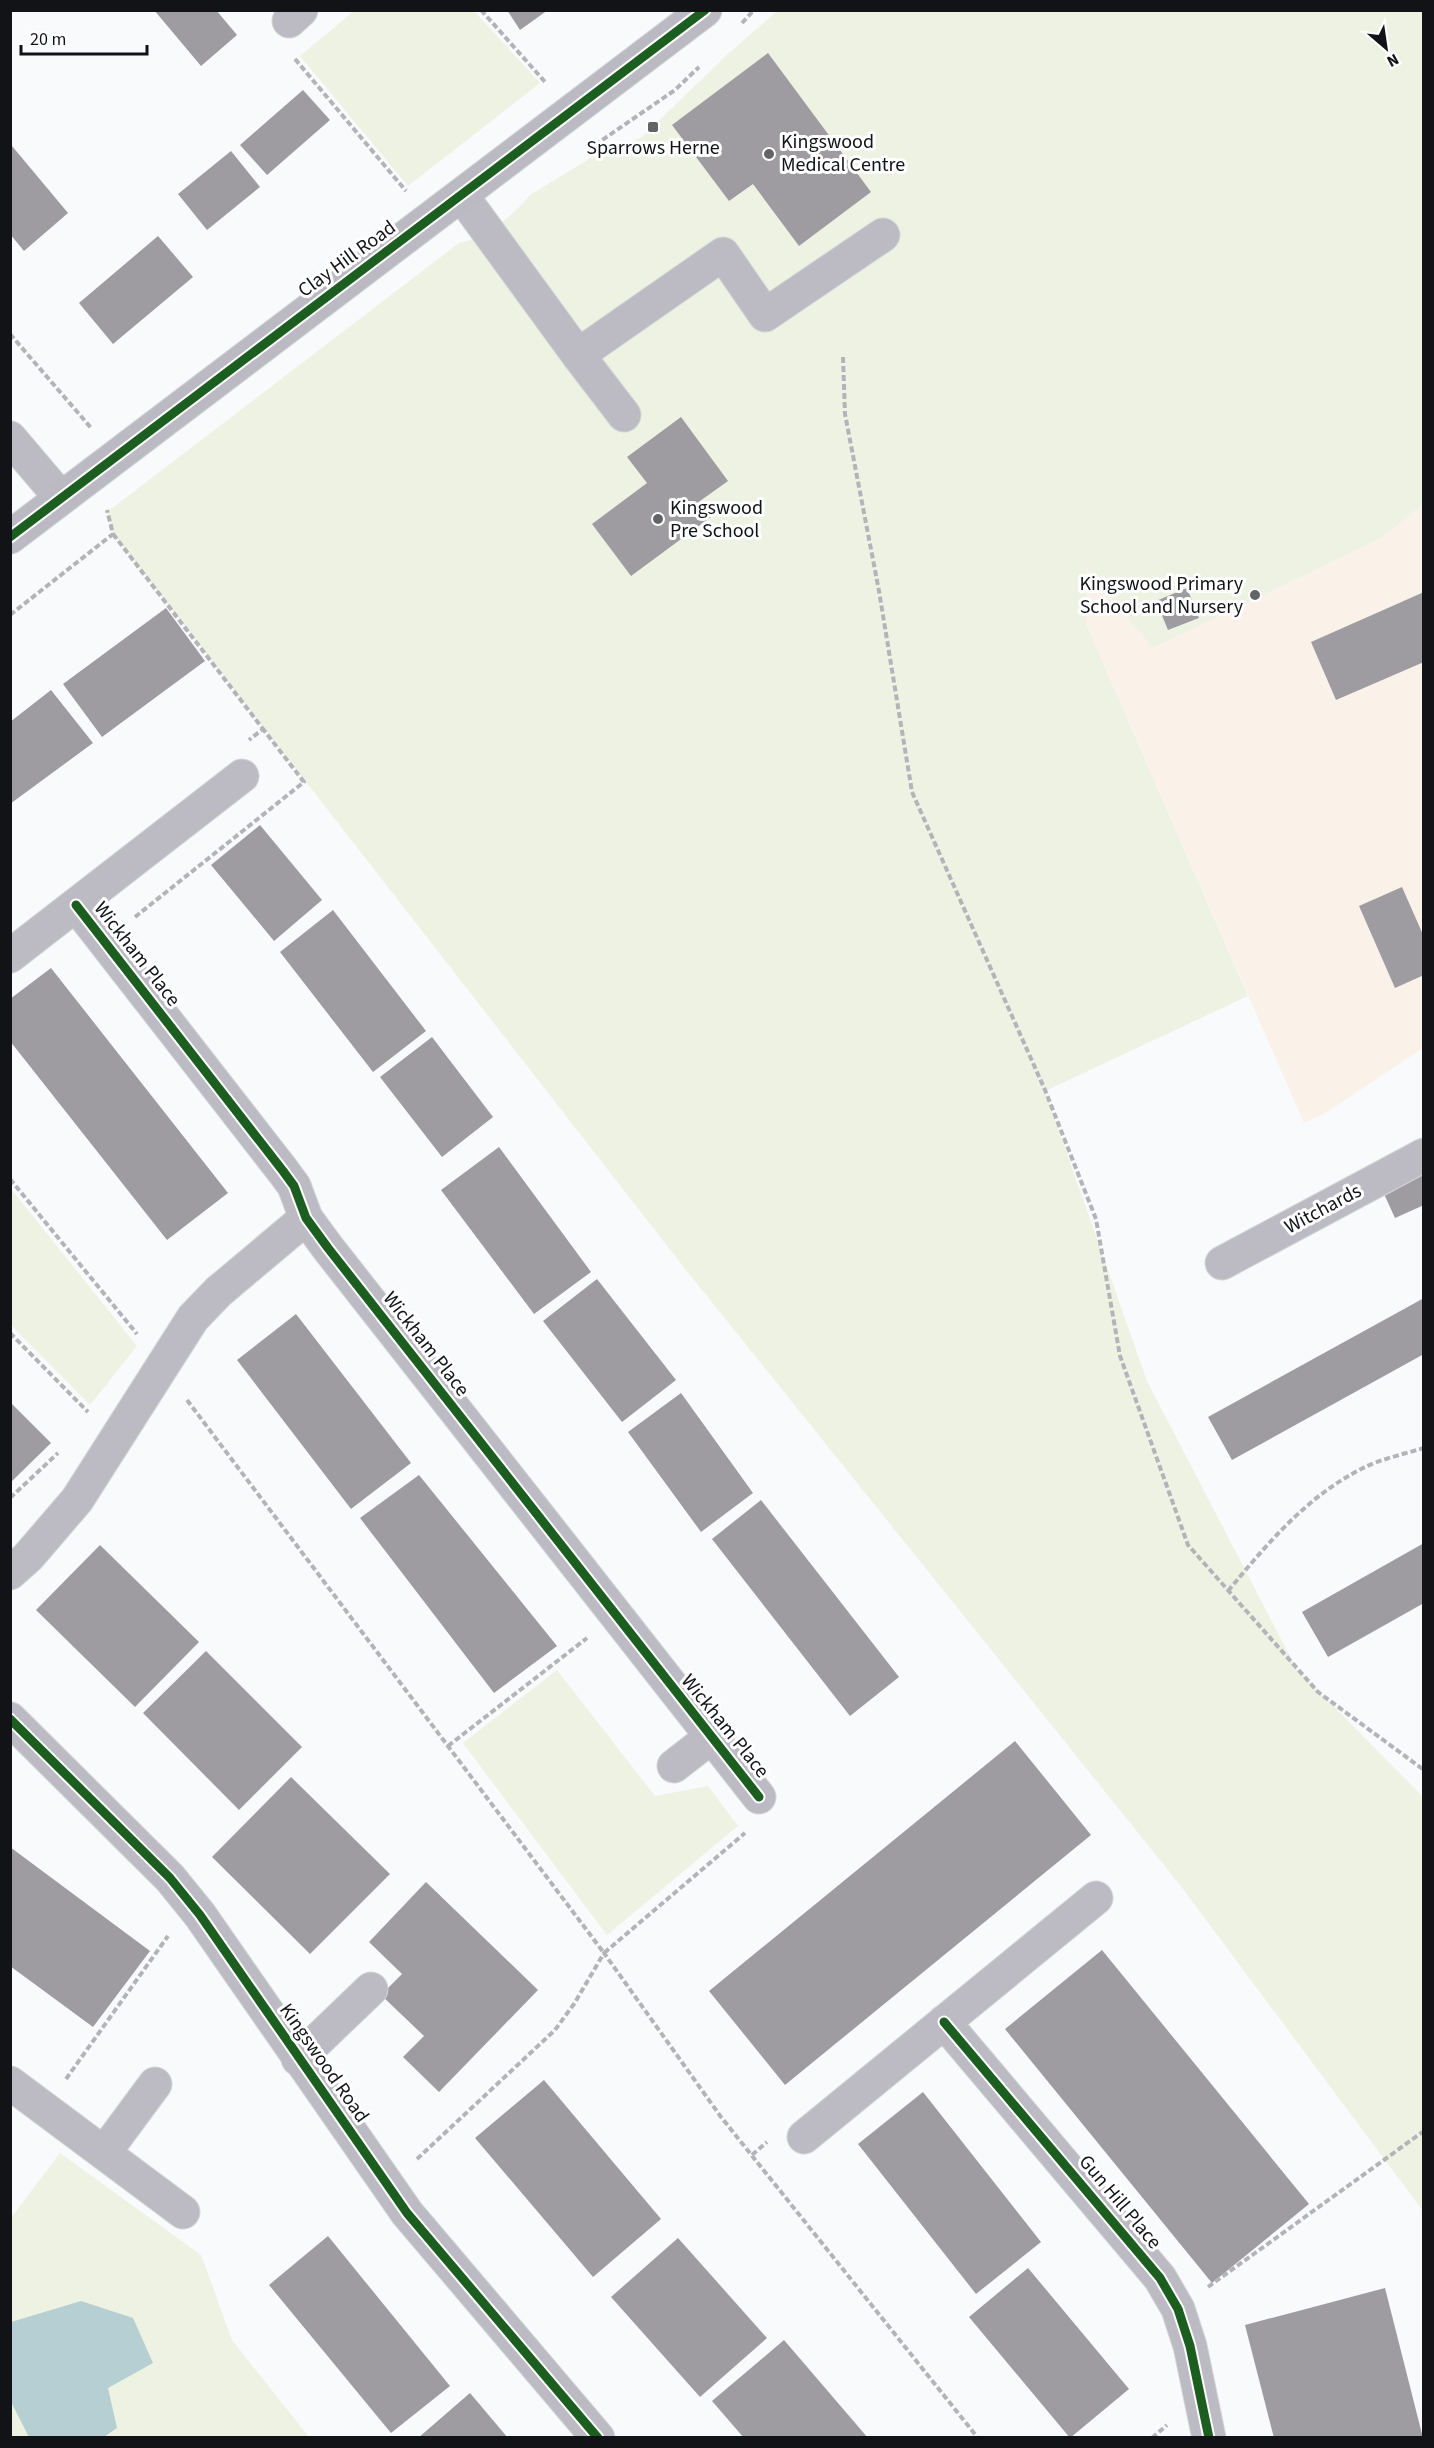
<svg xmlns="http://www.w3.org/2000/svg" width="1434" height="2448" font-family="'Source Sans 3',sans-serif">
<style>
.education{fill:#faf2e9}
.green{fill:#eef2e3}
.water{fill:#b5cfd3}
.building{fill:#9e9ca1}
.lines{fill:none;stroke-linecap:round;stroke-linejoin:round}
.street-casing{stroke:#d4d5d6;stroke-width:35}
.secondary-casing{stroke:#d4d5d6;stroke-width:35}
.path{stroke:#b3b3b9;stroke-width:4;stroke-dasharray:6 3;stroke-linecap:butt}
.street{stroke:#bcbac3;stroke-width:33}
.secondary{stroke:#bbb9c2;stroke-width:33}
.cycleway-casing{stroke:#fff;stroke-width:13}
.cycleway{stroke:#1b5e20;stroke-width:9}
.poi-dot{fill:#626466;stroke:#fff;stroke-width:2}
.labels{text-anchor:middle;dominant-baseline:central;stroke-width:6;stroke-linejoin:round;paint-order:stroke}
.poi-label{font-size:20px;fill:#111316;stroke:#fff;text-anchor:start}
.street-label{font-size:20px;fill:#111316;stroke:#fff}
</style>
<rect width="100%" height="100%" fill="#f8fafc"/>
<path class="education" d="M1423,11v1037l-96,64 -23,11 -218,-499v-261z"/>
<path class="green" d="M354,11h120l66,72 -132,103 -108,-130z
M777,11h646v493l-42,34 -228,110 -67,-81v57l162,372 -203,95 102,290 149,287 127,129v414l-243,-326 -498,-620 -569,-731 -6,-22 352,-269c26,-5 55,-28 71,-48l74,-45 16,-2 22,-11 87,-84z
M11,1189l126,157 -47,59 -79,-80z
M557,1670l98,126 53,-10 30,40 -131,109 -144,-192z
M60,2153l141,102 31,85 77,97h-298l-1,-218z"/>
<path class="water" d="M81,2301l52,17 20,45 -45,25 9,40 -13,9h-75l-18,-35v-80z"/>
<path class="building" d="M154,10h62l21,25 -36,31z
M507,10h41l-28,20z
M768,53l103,139 -72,54 -46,-62 -24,17 -57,-76z
M303,90l27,30 -63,55 -27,-30z
M12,146l56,67 -44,38 -14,-17v-86z
M231,151l29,36 -53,43 -29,-36z
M158,236l35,41 -80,67 -34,-41z
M681,417l47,64 -28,20 11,16 -80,59 -39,-52 55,-41 -20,-26z
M1187,588l12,30 -31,12 -12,-29z
M1424,592v70l-88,38 -25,-58z
M166,608l39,53 -103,76 -39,-53z
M51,690l42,53 -83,61v-82z
M260,825l62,75 -48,41 -63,-76z
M1402,887l22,50v38l-29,13 -36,-82z
M333,910l93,121 -53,41 -93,-120z
M51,968l177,225 -61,47 -157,-199v-42z
M432,1037l61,80 -51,40 -62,-80z
M499,1147l92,125 -57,42 -93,-124z
M1424,1163v42l-29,13 -16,-35z
M597,1279l79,101 -54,42 -79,-101z
M1424,1298v56l-192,106 -24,-43z
M296,1314l115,149 -60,46 -114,-149z
M681,1393l72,100 -52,39 -73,-100z
M10,1402l41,41 -41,40z
M419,1475l138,171 -63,47 -134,-175z
M761,1500l138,177 -49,39 -138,-177z
M1424,1543v60l-96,54 -26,-45z
M100,1545l99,97 -64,65 -99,-97z
M206,1651l96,96 -63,63 -96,-97z
M1015,1741l76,94 -306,250 -76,-94z
M291,1777l99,97 -80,80 -98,-97z
M10,1847l140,104 -57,76 -83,-61z
M426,1882l112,108 -99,102 -36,-35 21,-21 -43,-41 21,-21 -33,-32z
M1102,1950l207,254 -97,79 -207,-254z
M544,2080l117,139 -68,58 -118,-139z
M923,2092l118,150 -65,52 -118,-150z
M328,2236l122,150 -59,47 -122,-148z
M678,2238l89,100 -67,59 -89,-100z
M1028,2268l101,121 -59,49 -101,-121z
M1385,2288l38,150h-149l-29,-113z
M784,2340l84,98h-124l-32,-37z
M470,2393l38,45h-90z"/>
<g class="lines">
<g class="street-casing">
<path id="street" d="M289,21l12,-11
M462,196l116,159 145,-101 42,61 118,-80
M578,355l46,60
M10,438l51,60
M76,905l207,266 11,15 12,32 22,30 431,549
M10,956l232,-180
M1222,1263l202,-108
M10,1573l18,-16 49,-57 116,-182 25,-26 88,-74
M10,1719l160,159 30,37 207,298 191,225
M674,1766l36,-28
M944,2022l216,256 18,31 12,37 19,92
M298,2059l73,-70
M10,2083l173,129
M804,2137l292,-239
M104,2153l51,-69"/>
</g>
<g class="secondary-casing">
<path id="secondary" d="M10,537l695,-527"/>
</g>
<path class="path" d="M481,10l65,73
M742,23l12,-13
M295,59l111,132
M595,145l80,-55 24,-23
M10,334l82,95
M843,357l2,57 34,177 33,201 133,298 51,129 24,137 68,189 130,147 106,78
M113,534l150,195 -14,11
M10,615l103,-81 -6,-24
M135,917l169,-135 -41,-53
M10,1179l127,155
M10,1333l78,79
M187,1400l417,553 141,-120
M10,1498l48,-45
M1228,1591c39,-47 79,-95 135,-123 18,-9 41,-14 61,-20
M448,1746l139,-108
M66,2079l102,-143
M752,2155l15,-13
M417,2159l138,-129 19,-26 30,-51 117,164 257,321
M1208,2287l216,-156
M1152,2438l15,-13"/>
<use href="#street" class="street"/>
<use href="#secondary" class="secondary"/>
<g class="cycleway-casing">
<path id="cycleway" d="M10,537l695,-527
M76,905l207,266 11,15 12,32 22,30 431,549
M10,1719l160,159 30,37 207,298 191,225
M944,2022l216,256 18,31 12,37 19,92"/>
</g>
<use href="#cycleway" class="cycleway"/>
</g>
<g class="poi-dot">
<rect x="647" y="121" width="12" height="12" rx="3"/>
<circle cx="769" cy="154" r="6"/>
<circle cx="658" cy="519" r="6"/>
<circle cx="1255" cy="595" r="6"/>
</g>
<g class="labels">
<g class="poi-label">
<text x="781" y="142">Kingswood<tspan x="781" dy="23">Medical Centre</tspan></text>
<text x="653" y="148" text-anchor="middle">Sparrows Herne</text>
<text x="670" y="508">Kingswood<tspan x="670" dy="23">Pre School</tspan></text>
<text x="1243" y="584" text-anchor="end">Kingswood Primary<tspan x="1243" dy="23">School and Nursery</tspan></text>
</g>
<g class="street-label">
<text transform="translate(347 259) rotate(-36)">Clay Hill Road</text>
<text transform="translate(137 954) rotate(52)">Wickham Place</text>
<text transform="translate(1323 1209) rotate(-28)">Witchards</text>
<text transform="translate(426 1344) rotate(52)">Wickham Place</text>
<text transform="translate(725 1726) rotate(51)">Wickham Place</text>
<text transform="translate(324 2063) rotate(55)">Kingswood Road</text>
<text transform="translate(1120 2202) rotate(50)">Gun Hill Place</text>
</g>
</g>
<rect width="1434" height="2448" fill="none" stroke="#111316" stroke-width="24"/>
<g transform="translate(1386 48) rotate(151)" stroke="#ffffff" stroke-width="4.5" paint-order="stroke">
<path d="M0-4.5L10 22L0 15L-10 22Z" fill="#111316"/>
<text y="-9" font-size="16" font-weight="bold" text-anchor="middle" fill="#111316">N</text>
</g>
<path d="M21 45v9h126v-9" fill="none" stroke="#111316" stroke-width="3"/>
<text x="30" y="45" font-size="18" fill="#111316" stroke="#ffffff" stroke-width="4.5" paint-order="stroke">20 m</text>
</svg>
